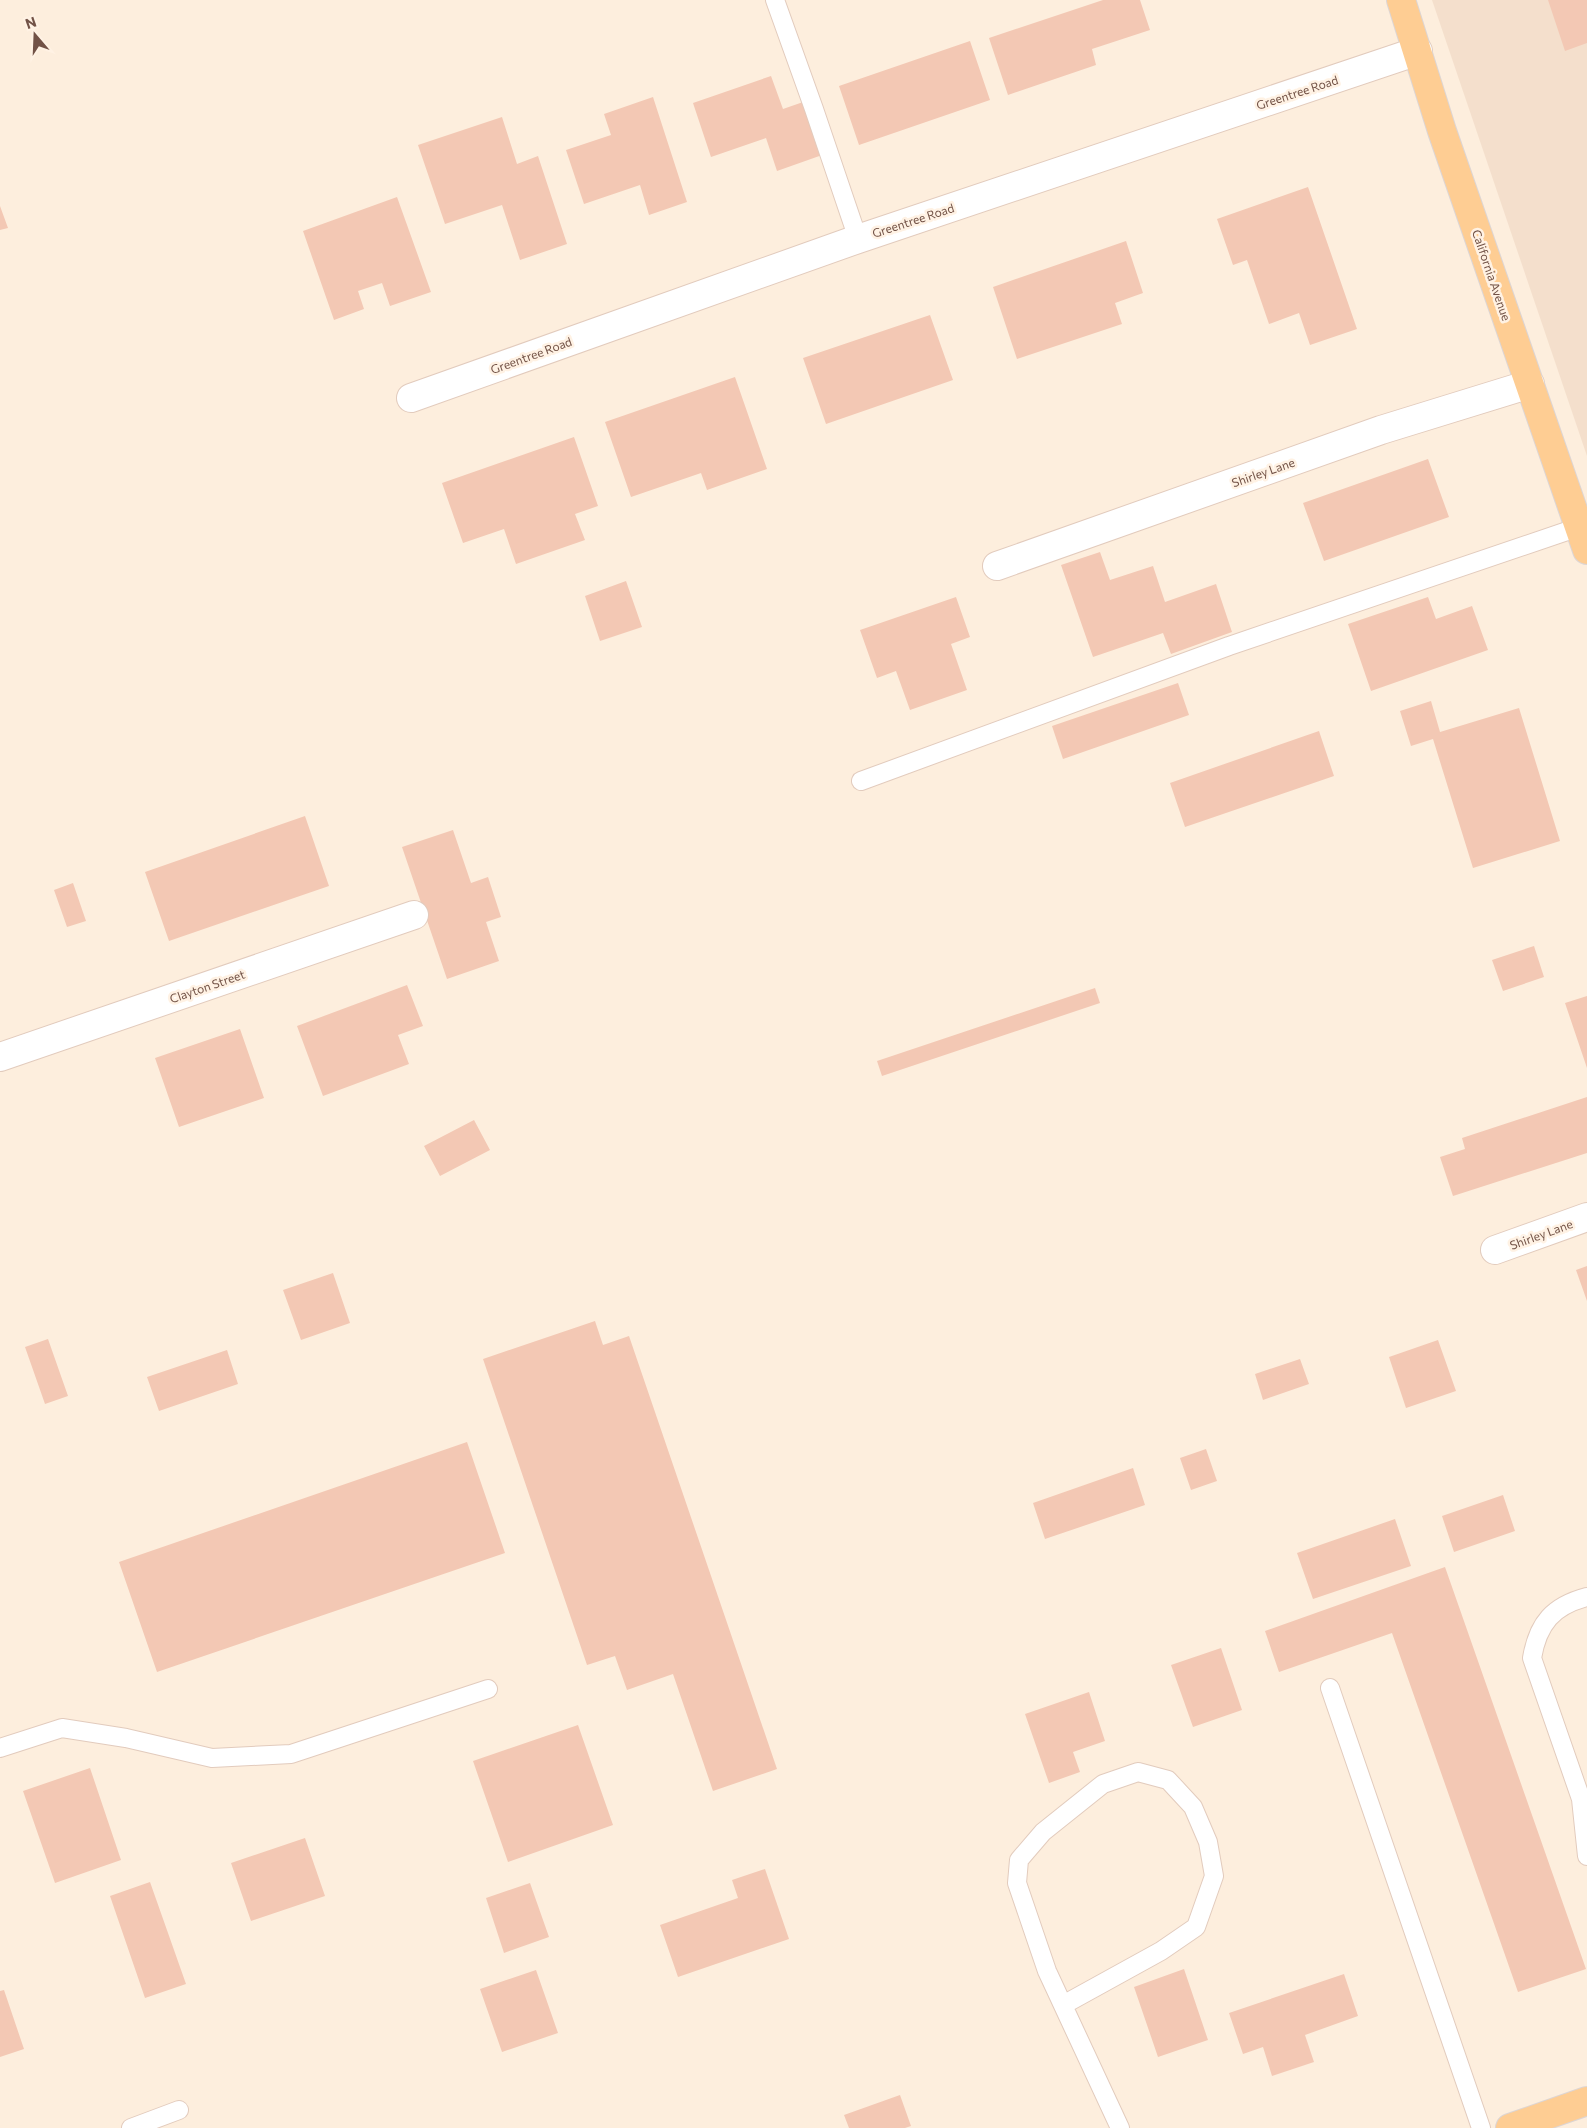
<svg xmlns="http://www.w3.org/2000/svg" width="1587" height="2128" font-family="Commissioner,sans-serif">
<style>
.residential{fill:#f4dfcc}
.building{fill:#f3c8b4}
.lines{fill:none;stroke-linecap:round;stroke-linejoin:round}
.service-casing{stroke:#e2cbbd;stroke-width:20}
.minor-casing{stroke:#e2cbbd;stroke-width:30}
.primary-casing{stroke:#ddd5d3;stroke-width:30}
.service{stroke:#fff;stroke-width:18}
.minor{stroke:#fff;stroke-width:28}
.primary{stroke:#fecd93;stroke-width:28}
.labels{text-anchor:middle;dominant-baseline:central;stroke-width:5;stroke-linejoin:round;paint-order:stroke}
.street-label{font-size:12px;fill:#725246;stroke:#fff2e4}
</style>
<rect width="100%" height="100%" fill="#fdeedd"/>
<path class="residential" d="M1432,0h155v456z"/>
<path class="building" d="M1103,0h37l10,30 -58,19 4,16 -88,30 -19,-57z
M1548,0h39v43l-22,8z
M970,41l20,59 -131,45 -20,-59z
M771,76l12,33 23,-8 19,53 -48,17 -11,-33 -55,19 -18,-54z
M653,97l34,105 -38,13 -9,-30 -56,19 -18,-54 45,-15 -7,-21z
M502,117l15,47 21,-8 29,88 -47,16 -18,-55 -57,19 -27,-79z
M1308,187l49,142 -47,16 -11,-32 -30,11 -22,-64 -14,5 -16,-46z
M397,197l34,95 -41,14 -8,-23 -24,8 6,18 -30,11 -31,-89z
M0,206l8,22 -8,2z
M1126,241l17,52 -28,10 7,21 -105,35 -24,-72z
M930,315l23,65 -127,44 -23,-66z
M735,377l32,92 -60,21 -6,-17 -70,24 -26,-75z
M574,437l24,69 -23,8 10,26 -69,24 -12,-35 -41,14 -21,-60z
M1428,459l21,58 -125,44 -21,-58z
M1100,552l10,28 43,-14 12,36 51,-18 16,48 -61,22 -8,-21 -70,24 -32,-92z
M626,581l16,46 -42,14 -15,-45z
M956,597l14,40 -19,7 16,46 -57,20 -14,-39 -19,7 -17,-48z
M1428,597l8,22 36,-13 16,44 -117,41 -23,-67z
M1178,683l11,32 -126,44 -11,-33z
M1431,701l9,31 79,-24 41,133 -87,27 -40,-129 -22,7 -11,-35z
M1319,731l15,45 -149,51 -15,-44z
M305,816l24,70 -160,55 -24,-69z
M453,830l18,53 17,-6 13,40 -15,5 13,39 -52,18 -45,-132z
M73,883l13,38 -19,6 -13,-37z
M1534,946l10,31 -41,14 -11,-31z
M407,985l16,41 -25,9 11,29 -86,32 -26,-70z
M1095,988l5,15 -218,73 -5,-15z
M1587,996v72l-22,-65z
M240,1029l24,69 -85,29 -24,-69z
M1587,1097v56l-134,43 -13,-39 25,-8 -3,-11z
M474,1120l16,30 -50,26 -16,-30z
M1587,1266v35l-11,-31z
M333,1273l17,50 -49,17 -18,-50z
M595,1321l8,24 26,-9 148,433 -64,22 -40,-117 -46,16 -12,-34 -28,9 -104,-306z
M48,1339l20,57 -23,8 -20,-57z
M1438,1340l18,51 -50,17 -17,-51z
M227,1350l11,34 -79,27 -12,-34z
M1300,1359l9,25 -46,16 -8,-26z
M467,1442l38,111 -348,119 -38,-110z
M1206,1449l11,32 -26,9 -11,-32z
M1133,1468l12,37 -100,34 -12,-36z
M1503,1495l12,36 -61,21 -12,-36z
M1395,1519l16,47 -98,33 -16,-46z
M1445,1567l141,402 -68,23 -126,-359 -113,39 -14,-41z
M1221,1648l21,62 -49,17 -22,-62z
M1089,1692l16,49 -32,11 7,20 -31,11 -24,-69z
M578,1725l35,100 -105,37 -35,-101z
M90,1768l31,92 -66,23 -32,-92z
M305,1838l20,58 -74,25 -20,-58z
M765,1869l24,70 -111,38 -18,-52 78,-27 -6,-18z
M150,1882l36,102 -41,14 -35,-102z
M530,1883l19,54 -45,16 -18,-55z
M1184,1969l24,71 -50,17 -24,-70z
M536,1970l22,63 -56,19 -22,-63z
M1344,1974l14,42 -53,19 9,27 -42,14 -9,-29 -20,7 -14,-41z
M4,1990l20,59 -24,8v-66z
M900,2095l11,31 -6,2h-56l-5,-13z"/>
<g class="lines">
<g class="service-casing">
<path id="service" d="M775,0l39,109 44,130
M861,781l368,-135 350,-119
M1587,1597c-34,9 -49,26 -55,61l49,141 6,57
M1330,1688l151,440
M0,1748l62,-20 64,10 86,20 79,-4 197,-65
M1063,2005l98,-54 35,-24 18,-51 -6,-34 -15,-35 -25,-27 -30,-8 -35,12 -60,48 -24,28 -2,23 30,88 73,157
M131,2128l48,-18"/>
</g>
<g class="minor-casing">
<path id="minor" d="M411,398l447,-159 560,-188
M997,566l384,-136 149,-46
M0,1057l414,-142
M1495,1250l92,-33"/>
</g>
<g class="primary-casing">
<path id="primary" d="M1401,0l41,131 145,419
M1510,2128l77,-27"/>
</g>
<use href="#service" class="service"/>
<use href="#minor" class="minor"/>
<use href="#primary" class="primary"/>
</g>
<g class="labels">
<g class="street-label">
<text transform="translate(1297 92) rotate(-18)">Greentree Road</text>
<text transform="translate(913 220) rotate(-18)">Greentree Road</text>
<text transform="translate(1492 275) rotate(71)">California Avenue</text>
<text transform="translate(531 355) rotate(-20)">Greentree Road</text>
<text transform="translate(1263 472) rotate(-19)">Shirley Lane</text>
<text transform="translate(207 986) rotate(-19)">Clayton Street</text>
<text transform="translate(1541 1234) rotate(-20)">Shirley Lane</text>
</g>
</g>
<g transform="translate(35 35) rotate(341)" stroke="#fff2e4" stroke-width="4" paint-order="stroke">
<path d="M0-4L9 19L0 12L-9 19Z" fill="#725246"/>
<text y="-8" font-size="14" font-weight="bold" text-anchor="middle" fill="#725246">N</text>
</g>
</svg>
